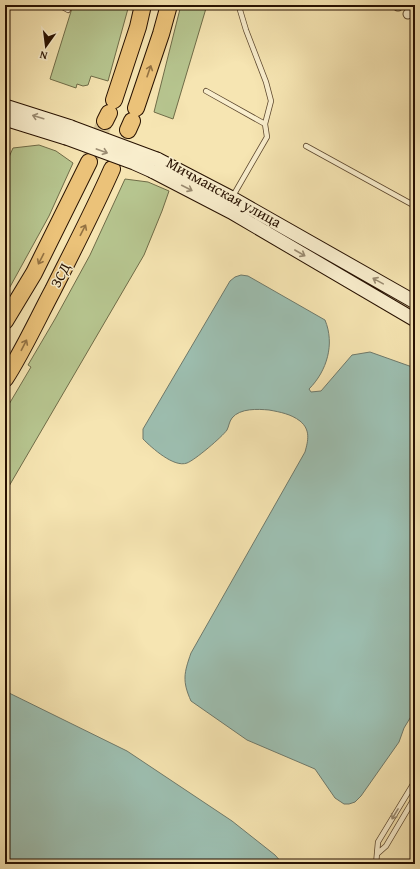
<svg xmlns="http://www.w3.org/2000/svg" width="420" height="869" font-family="'Gentium Book Plus',serif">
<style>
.green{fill:#b7c690;stroke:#6f6c48}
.water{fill:#9dbfb1;stroke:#6e796b}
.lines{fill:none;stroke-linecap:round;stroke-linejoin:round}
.motorway-tunnel{stroke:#d7c597;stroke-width:16;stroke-dasharray:16 8;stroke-linecap:butt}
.service-casing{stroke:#5b462d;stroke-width:6}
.minor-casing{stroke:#5b462d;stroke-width:11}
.secondary-casing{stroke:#271101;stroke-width:15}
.motorway-casing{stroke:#271101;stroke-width:18}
.service{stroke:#f9eecd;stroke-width:4.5}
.minor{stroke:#f9eecd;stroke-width:9}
.secondary{stroke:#f9eecd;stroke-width:13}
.motorway{stroke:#ebc279;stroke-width:16}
.secondary-bridge-casing{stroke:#271101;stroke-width:15;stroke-linecap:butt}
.secondary-bridge{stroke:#f9eecd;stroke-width:13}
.oneway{stroke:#937243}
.oneway2{stroke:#9a8b71}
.labels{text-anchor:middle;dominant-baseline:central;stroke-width:3;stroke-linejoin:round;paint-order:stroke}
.street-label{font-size:15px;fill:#271101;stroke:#f9eecd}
</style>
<rect width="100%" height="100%" fill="#f6e5b2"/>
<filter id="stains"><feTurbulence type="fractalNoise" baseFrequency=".005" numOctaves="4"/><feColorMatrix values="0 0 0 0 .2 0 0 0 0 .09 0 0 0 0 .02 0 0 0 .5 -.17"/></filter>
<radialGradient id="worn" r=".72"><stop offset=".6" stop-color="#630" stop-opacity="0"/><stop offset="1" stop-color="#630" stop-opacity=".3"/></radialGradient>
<path class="green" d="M73,5h56l-21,76 -17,-5 -3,9 -5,1 -6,-2 -1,4 -26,-9z
M181,5h26l-34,114 -19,-7z
M39,145l17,6 17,12 -24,53 -44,80v-130l8,-18z
M125,179l23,3 21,9 -7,20 -18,44 -139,238v-82l26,-44 -3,-2 27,-46 35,-64z"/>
<path class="water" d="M241,275l7,1 77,44c10,24 2,51 -16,69l2,3 10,-1 31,-36 18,-3 45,16v342l-11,18 -5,14 -38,54 -6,6 -6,2h-5l-9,-6 -20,-29 -68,-29 -56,-39c-9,-20 -7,-28 0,-48l114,-201c3,-11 6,-22 -5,-31 -9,-7 -20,-9 -31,-11 -11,-1 -29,-2 -37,8 -3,4 -3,8 -5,12 -5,7 -32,30 -40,33 -13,5 -35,-15 -44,-24v-10l87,-148 5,-4z
M5,691l122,60 105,70 43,34 8,9h-278z"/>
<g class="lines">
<path class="motorway-tunnel" d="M89,162l16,-41"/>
<g class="service-casing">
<path id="service" d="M59,5l9,5
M206,91l59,33
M306,146l109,60
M233,196l34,-59 -2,-13 6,-23 -5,-19 -20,-52 -6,-20 1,-5
M377,854l9,-8 29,-49
M376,864l2,-22 37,-61"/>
</g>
<g class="minor-casing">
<path id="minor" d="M398,6l1,-1
M408,14l7,-8"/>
</g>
<g class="secondary-casing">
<path id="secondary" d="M5,106l66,21
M5,119l61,19
M157,159l75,39 183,104
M152,171l79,41 184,108"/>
</g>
<g class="motorway-casing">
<path id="motorway" d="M114,100l24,-73 5,-22
M136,108l25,-74 8,-29
M105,121l4,-8
M128,130l4,-9
M5,321l29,-48 55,-111
M5,379c18,-28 32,-59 48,-89 20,-40 41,-80 59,-121"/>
</g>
<use href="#service" class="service"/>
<use href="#minor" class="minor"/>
<use href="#secondary" class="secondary"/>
<use href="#motorway" class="motorway"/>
<g class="secondary-bridge-casing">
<path id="secondary-bridge" d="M71,127l86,32
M66,138l68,25 18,8"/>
</g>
<use href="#secondary-bridge" class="secondary-bridge"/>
</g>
<defs><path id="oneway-shaft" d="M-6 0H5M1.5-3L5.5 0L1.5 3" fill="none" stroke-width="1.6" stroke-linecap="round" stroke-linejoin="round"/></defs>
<g class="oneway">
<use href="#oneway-shaft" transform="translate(149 71) rotate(-71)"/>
<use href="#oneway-shaft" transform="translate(83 230) rotate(-63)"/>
<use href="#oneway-shaft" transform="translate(41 259) rotate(117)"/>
<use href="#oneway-shaft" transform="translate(24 345) rotate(-63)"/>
</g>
<g class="oneway2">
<use href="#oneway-shaft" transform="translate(38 117) rotate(-163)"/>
<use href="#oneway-shaft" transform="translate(102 151) rotate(20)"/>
<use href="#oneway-shaft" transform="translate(187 188) rotate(27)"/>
<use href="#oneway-shaft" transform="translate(300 253) rotate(30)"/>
<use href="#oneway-shaft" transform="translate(378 281) rotate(-151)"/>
<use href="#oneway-shaft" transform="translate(395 814) rotate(121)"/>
</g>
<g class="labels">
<g class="street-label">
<text transform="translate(224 192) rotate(29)">Мичманская улица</text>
<text transform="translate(60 275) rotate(-63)">ЗСД</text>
</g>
</g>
<rect width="420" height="869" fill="none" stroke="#f6e5b2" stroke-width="20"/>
<rect x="6" y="6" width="408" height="857" fill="none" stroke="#271101" stroke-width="2"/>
<rect x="10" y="10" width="400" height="849" fill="none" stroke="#271101"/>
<g transform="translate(46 46) rotate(194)" stroke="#f9eecd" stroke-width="3" paint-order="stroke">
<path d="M0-3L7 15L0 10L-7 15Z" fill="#271101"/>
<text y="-6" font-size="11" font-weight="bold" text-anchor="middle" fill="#271101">N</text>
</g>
<rect width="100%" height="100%" filter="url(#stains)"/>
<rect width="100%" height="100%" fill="url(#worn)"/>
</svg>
